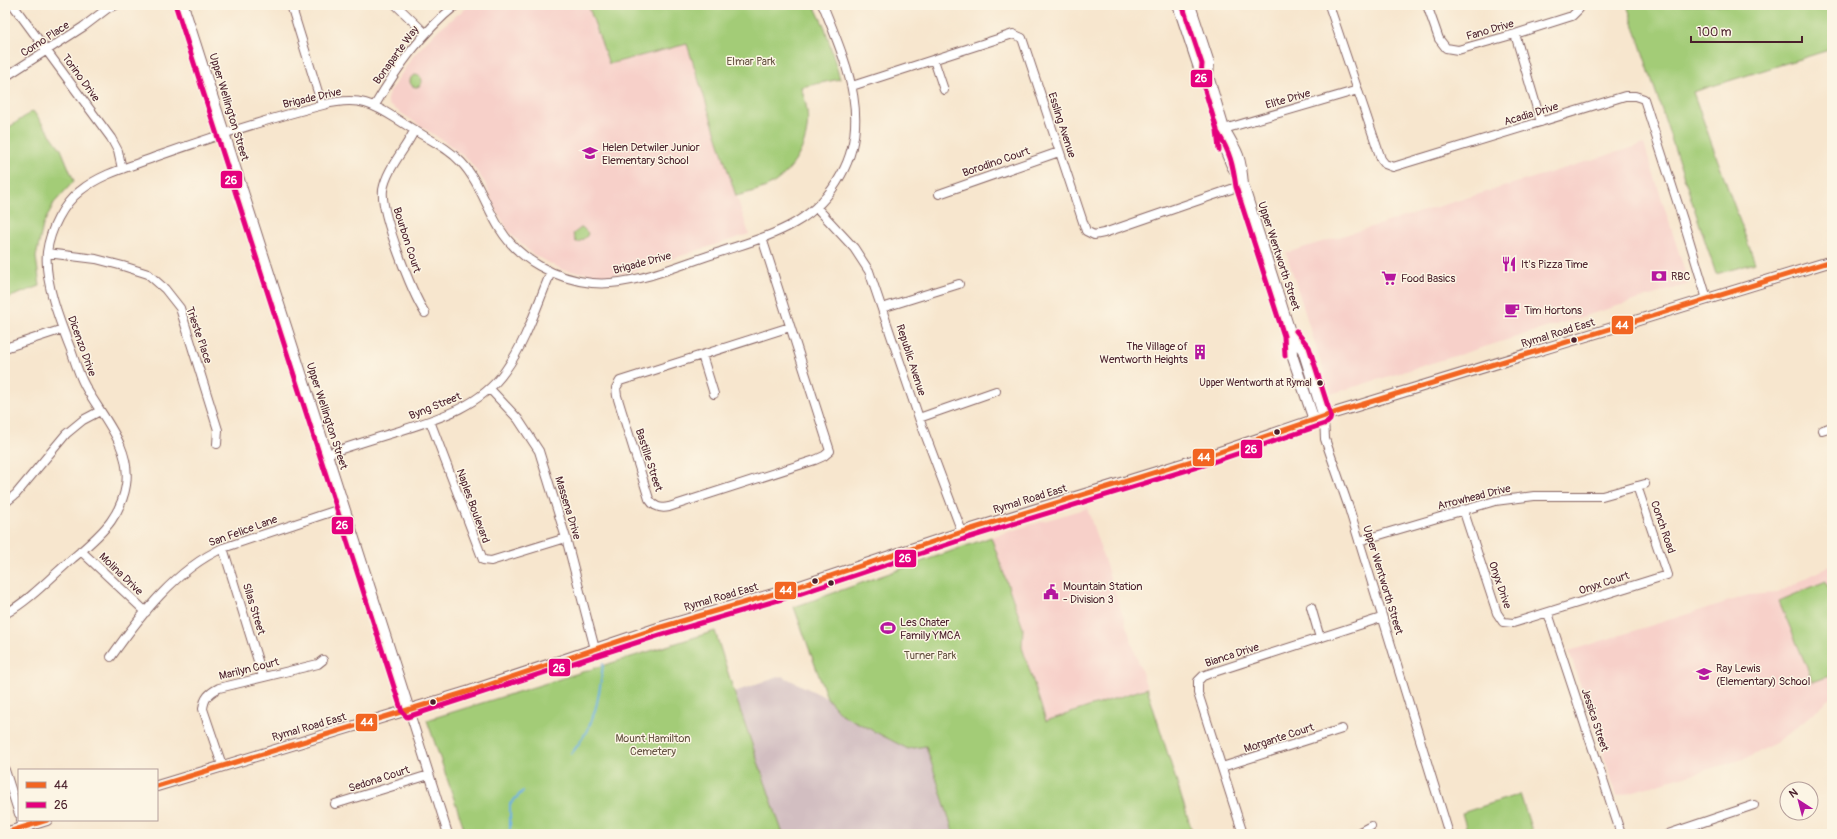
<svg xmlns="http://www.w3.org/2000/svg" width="1837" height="839" font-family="Pangolin,sans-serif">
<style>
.built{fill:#f7d0c9}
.industrial{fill:#d2bec1}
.green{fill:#a3cc77;stroke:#767651}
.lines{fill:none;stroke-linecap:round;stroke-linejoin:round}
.stream{stroke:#6cb1e2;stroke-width:2}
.minor-casing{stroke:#876564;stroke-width:10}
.major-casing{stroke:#876564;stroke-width:12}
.minor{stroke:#fff;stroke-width:8}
.major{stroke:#fff;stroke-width:10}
.bus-1-casing{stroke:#fcf5e5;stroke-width:8}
.bus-2-casing{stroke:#fcf5e5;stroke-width:8}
.bus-1{stroke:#f26522;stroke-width:5}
.bus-2{stroke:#e5007d;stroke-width:5}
.bus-dot{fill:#4a1f2b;stroke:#fcf5e5;stroke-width:1.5}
.labels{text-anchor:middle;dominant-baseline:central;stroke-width:3;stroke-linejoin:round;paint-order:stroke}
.bus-label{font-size:10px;fill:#4a1f2b;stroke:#fcf5e5;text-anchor:end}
.street-label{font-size:11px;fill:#4a1f2b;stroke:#fcf5e5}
.park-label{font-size:11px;fill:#655342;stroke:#fcf5e5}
.poi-label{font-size:11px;fill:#4a1f2b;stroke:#fcf5e5;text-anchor:start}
.line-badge{stroke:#fcf5e5;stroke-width:1.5}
.badge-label{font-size:11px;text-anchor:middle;font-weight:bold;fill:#fff}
</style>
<rect width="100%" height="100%" fill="#fcf5e5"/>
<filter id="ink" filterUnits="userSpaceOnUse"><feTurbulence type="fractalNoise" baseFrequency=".025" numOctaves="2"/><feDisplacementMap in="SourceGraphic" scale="8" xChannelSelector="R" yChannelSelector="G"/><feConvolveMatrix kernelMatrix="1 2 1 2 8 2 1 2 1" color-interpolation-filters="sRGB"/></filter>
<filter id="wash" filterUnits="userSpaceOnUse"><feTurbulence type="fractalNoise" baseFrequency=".012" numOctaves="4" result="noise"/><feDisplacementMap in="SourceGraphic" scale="16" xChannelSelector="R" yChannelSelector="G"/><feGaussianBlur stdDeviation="0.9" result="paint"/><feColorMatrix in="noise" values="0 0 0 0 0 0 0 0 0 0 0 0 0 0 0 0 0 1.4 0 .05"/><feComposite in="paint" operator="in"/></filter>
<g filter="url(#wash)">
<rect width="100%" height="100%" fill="#f7e6ce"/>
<path class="built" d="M470,5h118l21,59 78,-20 62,190 -121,39 -24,3 -41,-6 -31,-16 -23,-22 -15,-26 -9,-23 -16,-22 -21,-17 -59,-39 -2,-6 2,-6 24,-37 26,-27z
M1644,144l45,140 -358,110 -45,-141z
M1087,508l60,180 -101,33 -24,-74 1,-19 -32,-91z
M1829,566l3,6v125l-49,41 -33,19 -133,39 -48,-145 180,-56 29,-2z"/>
<path class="industrial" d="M782,676l45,22 14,16 67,35 18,-3 28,88h-171l-49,-142z"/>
<path class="green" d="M588,5h226l11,23 15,51 -39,8c2,7 5,15 6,24 4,28 -11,58 -35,73 -10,6 -25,9 -36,12l-49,-152 -78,20z
M1627,5h205v44l-139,43 62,171 -39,11z
M410 81a6 6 0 1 1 12 0a6 6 0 1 1-12 0Z
M33,111l28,38 13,32 -20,22 -11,22 -7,32 4,29 -35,13v-169z
M582,227l6,6 -1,3 -8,6h-3l-3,-8z
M991,537l32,91 -1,19 24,74 101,-33 46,146h-239l-28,-88 -18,3 -67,-35 -14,-16 -33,-91z
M1826,581l6,15v79l-19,7 -34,-81z
M715,631l19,61 49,142h-317l-39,-114z
M1520,794l13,40h-65l-6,-21z"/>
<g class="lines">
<path class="stream" d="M571,754c24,-28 28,-54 32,-90
M510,834v-30l13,-13"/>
</g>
</g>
<g filter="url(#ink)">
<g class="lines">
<g class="minor-casing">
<path id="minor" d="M13,5l98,133 7,13 4,18
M291,5l31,100
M396,5l29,28
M1329,5l52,154 4,5 8,3 232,-71h10l9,3 41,127 22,73
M1427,5l12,34 7,9 12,2 57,-16 57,-18 7,-7v-4
M1515,34l26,88
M934,60l10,30
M5,77l78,-50 25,-19 8,-3
M852,86l161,-52 9,4 64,193 8,4 10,-2 139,-48
M375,105c22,-37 46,-72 81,-100
M1224,129l134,-39
M414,131c-9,19 -27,37 -31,59 -3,22 29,103 42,123
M939,194l120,-42
M817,208l37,40 15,23 50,147 43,114
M762,238l68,213 -6,5 -9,4 -146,47c-9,2 -15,0 -20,-8l-32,-103 -1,-8 4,-7 170,-54
M47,253l49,6 27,7 25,8 17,15 15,19 38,122 -1,14
M882,308l77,-24
M5,348l58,-19
M702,355l12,39
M490,389l28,30 21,32 27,87 29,111
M1324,417l1,22 24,69 100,326
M919,418l77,-27
M430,421l53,139 8,1 75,-23
M1822,430l10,-3
M327,454c23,-8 46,-15 69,-22 41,-13 84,-25 109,-61 21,-29 32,-66 46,-99
M5,503l11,-9 50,-60 17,-14 17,-9
M1463,509l34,104 6,9 10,1 154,-48 -30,-89
M1359,541l136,-40 39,-5h68l43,-12
M223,548l40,129
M81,551l65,61
M1311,607l9,31
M1548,613l73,221
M5,614c25,-14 45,-36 67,-55 13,-11 29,-24 39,-38 7,-10 13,-23 15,-36 6,-38 -24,-68 -41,-99 -6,-11 -10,-24 -14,-36 -11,-28 -27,-68 -24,-98 3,-22 16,-48 33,-61 22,-18 52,-25 78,-35 54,-19 109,-37 165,-51 45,-12 57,5 93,26 16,10 32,17 45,31 18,19 25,45 39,67 19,31 56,50 92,54 41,4 89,-19 128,-31 51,-17 94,-27 121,-77 31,-55 5,-112 -16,-165l-3,-5
M111,657c29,-41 65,-88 112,-109l120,-40
M409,710l39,124
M222,765l-19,-56c1,-11 6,-16 16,-21l99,-24 5,-4
M1222,767l120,-38
M5,770l14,44
M335,804l94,-29
M21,820l4,14
M1243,834l-45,-141v-12l5,-5 5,-2 173,-56
M1356,834l15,-8
M1668,834l86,-29"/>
</g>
<g class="major-casing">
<path id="major" d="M183,5l226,705
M1178,5l21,63 9,8
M1190,5l19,58 -1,13 16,53 2,23 6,14 9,15
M1224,129c14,23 17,29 19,56l48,150 1,20 22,65
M1291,335l12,15 21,67
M157,786l313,-95 188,-63 139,-41 165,-55 246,-76 126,-43 498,-152
M5,833l42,-13"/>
</g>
<use href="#minor" class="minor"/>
<use href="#major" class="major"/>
<g class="bus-1-casing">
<path id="bus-1" d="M157,786l313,-95 188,-63 139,-41 165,-55 246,-76 126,-43 498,-152
M5,833l42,-13"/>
</g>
<g class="bus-2-casing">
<path id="bus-2" d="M176,7l226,705 5,5 253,-82 139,-41 165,-55 246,-76 117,-40 3,-3 1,-4 -22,-69 -13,-16
M1183,7l19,57 -1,13 16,53 2,20
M1218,133c12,19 15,32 18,54l48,149 1,20"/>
</g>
<use href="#bus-1" class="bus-1"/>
<use href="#bus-2" class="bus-2"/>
</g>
</g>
<defs>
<g id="school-bare" transform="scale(1.2)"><path d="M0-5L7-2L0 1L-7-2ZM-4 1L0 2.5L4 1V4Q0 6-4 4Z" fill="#b5179e" stroke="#fcf5e5" stroke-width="2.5" paint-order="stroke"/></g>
<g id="restaurant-bare" transform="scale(1.2)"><path d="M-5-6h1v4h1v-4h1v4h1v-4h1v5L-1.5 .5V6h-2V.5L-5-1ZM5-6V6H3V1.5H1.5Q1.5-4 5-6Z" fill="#b5179e" stroke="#fcf5e5" stroke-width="2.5" paint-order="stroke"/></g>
<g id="bank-bare" transform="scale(1.2)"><path d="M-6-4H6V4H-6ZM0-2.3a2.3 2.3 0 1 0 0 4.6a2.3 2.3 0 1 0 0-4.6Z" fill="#b5179e" stroke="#fcf5e5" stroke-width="2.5" paint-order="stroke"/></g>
<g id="supermarket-bare" transform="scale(1.2)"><path d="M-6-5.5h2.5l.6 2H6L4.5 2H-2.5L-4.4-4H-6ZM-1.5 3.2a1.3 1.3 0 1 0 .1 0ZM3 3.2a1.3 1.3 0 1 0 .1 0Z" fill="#b5179e" stroke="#fcf5e5" stroke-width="2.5" paint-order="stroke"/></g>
<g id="cafe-bare" transform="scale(1.2)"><path d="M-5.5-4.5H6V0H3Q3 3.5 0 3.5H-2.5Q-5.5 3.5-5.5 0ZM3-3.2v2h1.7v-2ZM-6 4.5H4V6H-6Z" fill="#b5179e" stroke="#fcf5e5" stroke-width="2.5" paint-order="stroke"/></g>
<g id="building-bare" transform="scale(1.2)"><path d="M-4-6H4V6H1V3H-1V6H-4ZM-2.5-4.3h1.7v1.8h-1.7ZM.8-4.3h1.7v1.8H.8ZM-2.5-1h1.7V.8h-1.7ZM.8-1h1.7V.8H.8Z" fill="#b5179e" stroke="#fcf5e5" stroke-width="2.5" paint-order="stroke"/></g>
<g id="civic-bare" transform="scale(1.2)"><path d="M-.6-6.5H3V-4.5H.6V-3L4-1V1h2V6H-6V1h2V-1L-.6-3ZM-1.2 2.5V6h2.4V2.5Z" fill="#b5179e" stroke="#fcf5e5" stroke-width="2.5" paint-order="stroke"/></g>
<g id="stadium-bare" transform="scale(1.2)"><path d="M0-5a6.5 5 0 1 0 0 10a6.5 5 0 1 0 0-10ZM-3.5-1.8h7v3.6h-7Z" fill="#b5179e" stroke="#fcf5e5" stroke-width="2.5" paint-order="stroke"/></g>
</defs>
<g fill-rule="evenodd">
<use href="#school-bare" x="590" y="153"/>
<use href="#restaurant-bare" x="1509" y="264"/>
<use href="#bank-bare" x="1659" y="276"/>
<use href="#supermarket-bare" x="1389" y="278"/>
<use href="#cafe-bare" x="1512" y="310"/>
<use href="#building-bare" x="1200" y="352"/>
<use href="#civic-bare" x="1051" y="592"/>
<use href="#stadium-bare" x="888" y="628"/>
<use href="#school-bare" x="1704" y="674"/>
</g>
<g class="bus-dot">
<circle cx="1574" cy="340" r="3.5"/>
<circle cx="1320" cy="383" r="3.5"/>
<circle cx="1277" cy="432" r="3.5"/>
<circle cx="815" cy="581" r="3.5"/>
<circle cx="831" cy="583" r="3.5"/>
<circle cx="433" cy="702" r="3.5"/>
</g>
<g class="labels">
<g class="bus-label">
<text x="1312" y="383">Upper Wentworth at Rymal</text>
</g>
<g class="street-label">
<text transform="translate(1490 30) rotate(-16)">Fano Drive</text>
<text transform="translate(45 39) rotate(-33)">Como Place</text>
<text transform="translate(396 55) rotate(-54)">Bonaparte Way</text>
<text transform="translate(81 78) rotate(54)">Torino Drive</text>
<text transform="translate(312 98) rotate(-13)">Brigade Drive</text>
<text transform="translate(1288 99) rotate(-16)">Elite Drive</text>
<text transform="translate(229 107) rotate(73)">Upper Wellington Street</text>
<text transform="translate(1531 114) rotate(-17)">Acadia Drive</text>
<text transform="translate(1062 125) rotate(72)">Essling Avenue</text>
<text transform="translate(996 162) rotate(-19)">Borodino Court</text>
<text transform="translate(407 240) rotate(72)">Bourbon Court</text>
<text transform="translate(1279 256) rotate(72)">Upper Wentworth Street</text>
<text transform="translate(642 263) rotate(-15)">Brigade Drive</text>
<text transform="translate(1558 333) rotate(-17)">Rymal Road East</text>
<text transform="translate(199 335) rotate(71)">Trieste Place</text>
<text transform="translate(82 346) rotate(70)">Dicenzo Drive</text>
<text transform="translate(911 360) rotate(72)">Republic Avenue</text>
<text transform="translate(435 406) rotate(-22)">Byng Street</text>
<text transform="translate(327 416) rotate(72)">Upper Wellington Street</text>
<text transform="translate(649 460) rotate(72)">Bastille Street</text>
<text transform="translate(1474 497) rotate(-14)">Arrowhead Drive</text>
<text transform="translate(1030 499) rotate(-17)">Rymal Road East</text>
<text transform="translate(473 506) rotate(70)">Naples Boulevard</text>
<text transform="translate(568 508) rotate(73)">Massena Drive</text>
<text transform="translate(1663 527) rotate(71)">Conch Road</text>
<text transform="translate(243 531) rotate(-20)">San Felice Lane</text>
<text transform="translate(121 574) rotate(44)">Molina Drive</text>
<text transform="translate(1383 580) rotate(73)">Upper Wentworth Street</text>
<text transform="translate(1604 583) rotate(-18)">Onyx Court</text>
<text transform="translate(1500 585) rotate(71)">Onyx Drive</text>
<text transform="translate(721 597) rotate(-16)">Rymal Road East</text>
<text transform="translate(254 609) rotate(73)">Silas Street</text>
<text transform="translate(1232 655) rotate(-18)">Bianca Drive</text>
<text transform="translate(249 669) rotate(-14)">Marilyn Court</text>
<text transform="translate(1595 720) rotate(72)">Jessica Street</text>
<text transform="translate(309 727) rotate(-16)">Rymal Road East</text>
<text transform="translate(1279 738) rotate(-18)">Morgante Court</text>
<text transform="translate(379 779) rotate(-18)">Sedona Court</text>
</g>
<g class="park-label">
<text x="751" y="61">Elmar Park</text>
<text x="930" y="655">Turner Park</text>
<text x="653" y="738">Mount Hamilton<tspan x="653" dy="13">Cemetery</tspan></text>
</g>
<g class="poi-label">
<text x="602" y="147">Helen Detwiler Junior<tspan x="602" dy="13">Elementary School</tspan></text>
<text x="1521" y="264">It's Pizza Time</text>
<text x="1671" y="276">RBC</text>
<text x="1401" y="278">Food Basics</text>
<text x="1524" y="310">Tim Hortons</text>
<text x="1188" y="346" text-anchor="end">The Village of<tspan x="1188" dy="13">Wentworth Heights</tspan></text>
<text x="1063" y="586">Mountain Station<tspan x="1063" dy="13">- Division 3</tspan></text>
<text x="900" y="622">Les Chater<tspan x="900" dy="13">Family YMCA</tspan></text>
<text x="1716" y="668">Ray Lewis<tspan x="1716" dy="13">(Elementary) School</tspan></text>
</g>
</g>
<g class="line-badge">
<rect x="1190" y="69" width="23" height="19" rx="4" fill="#e5007d"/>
<rect x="220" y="170" width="23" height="19" rx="4" fill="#e5007d"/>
<rect x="1611" y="315" width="23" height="20" rx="4" fill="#f26522"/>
<rect x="1240" y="439" width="23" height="20" rx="4" fill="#e5007d"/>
<rect x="1192" y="448" width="23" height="19" rx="4" fill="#f26522"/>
<rect x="331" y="516" width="23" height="19" rx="4" fill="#e5007d"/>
<rect x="894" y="549" width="23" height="19" rx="4" fill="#e5007d"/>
<rect x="774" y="581" width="23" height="19" rx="4" fill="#f26522"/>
<rect x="548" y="658" width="23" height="19" rx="4" fill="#e5007d"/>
<rect x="355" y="713" width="23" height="19" rx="4" fill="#f26522"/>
</g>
<g class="badge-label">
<text x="1201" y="82">26</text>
<text x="231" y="184">26</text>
<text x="1622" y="329">44</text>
<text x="1251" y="453">26</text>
<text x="1204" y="461">44</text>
<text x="342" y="529">26</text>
<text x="905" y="562">26</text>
<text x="786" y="594">44</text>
<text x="559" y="672">26</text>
<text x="367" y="726">44</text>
</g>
<rect width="1837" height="839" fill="none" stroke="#fcf5e5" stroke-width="20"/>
<rect x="18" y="769" width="140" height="52" fill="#fcf5e5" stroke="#b59f9b"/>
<rect x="26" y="782" width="20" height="6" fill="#f26522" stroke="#b59f9b"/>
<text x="54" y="789" font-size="12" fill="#4a1f2b">44</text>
<rect x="26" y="802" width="20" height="6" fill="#e5007d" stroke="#b59f9b"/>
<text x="54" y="809" font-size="12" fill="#4a1f2b">26</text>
<g transform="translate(1799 801) rotate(324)"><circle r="19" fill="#fcf5e5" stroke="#b59f9b"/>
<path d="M0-3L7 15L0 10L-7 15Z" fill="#b5179e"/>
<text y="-6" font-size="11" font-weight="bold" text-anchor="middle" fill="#4a1f2b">N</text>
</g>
<path d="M1691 36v6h111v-6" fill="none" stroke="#4a1f2b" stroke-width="2"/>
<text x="1697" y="36" font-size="12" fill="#4a1f2b" stroke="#fcf5e5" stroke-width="3" paint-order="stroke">100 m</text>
</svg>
